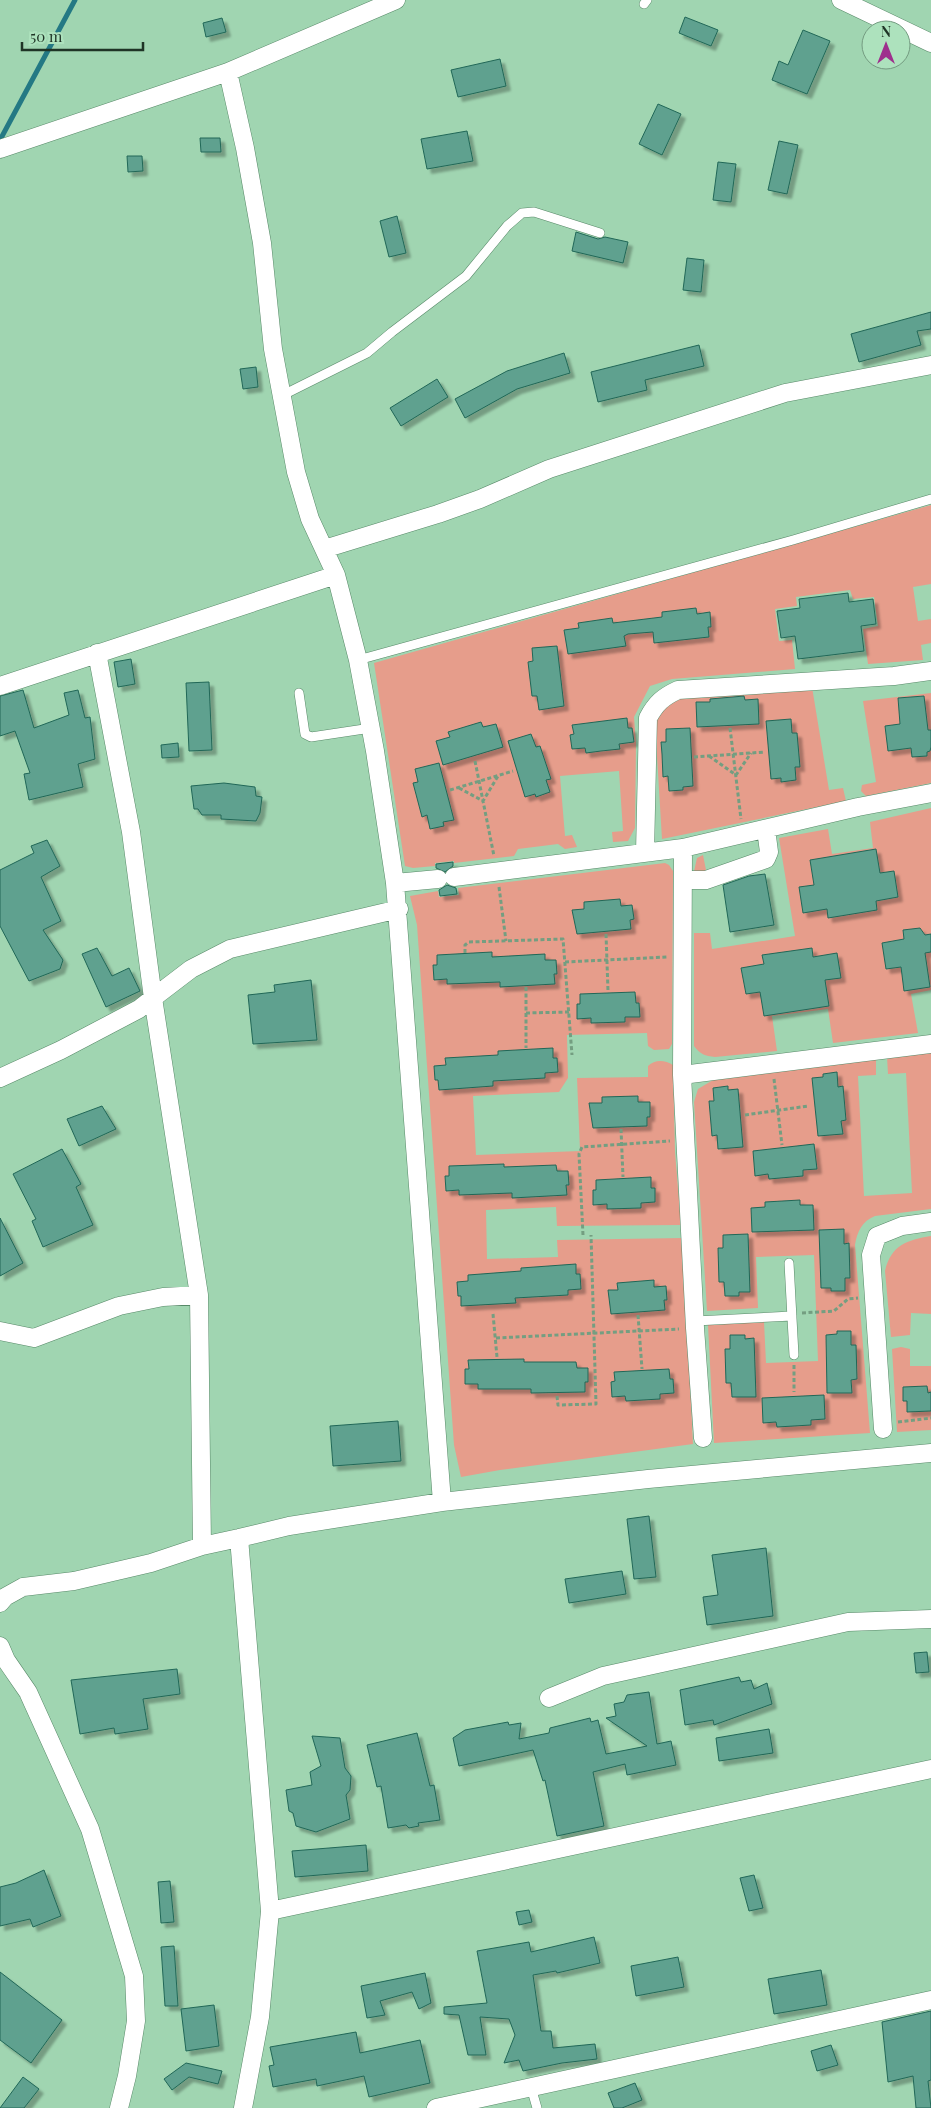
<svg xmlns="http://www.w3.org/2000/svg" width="931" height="2108" font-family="'Playfair Display',serif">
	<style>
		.green { fill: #e69d8b }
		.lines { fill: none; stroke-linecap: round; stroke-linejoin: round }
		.stream { stroke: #247984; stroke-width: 5 }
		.building { fill: #5ea18f; stroke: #216757; filter: url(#shadow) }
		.lane-casing { stroke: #578968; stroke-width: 10 }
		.street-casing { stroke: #578968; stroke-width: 19 }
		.path { stroke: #749e81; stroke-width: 3; stroke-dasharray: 4 2.5; stroke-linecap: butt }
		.lane { stroke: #fff; stroke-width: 9 }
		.street { stroke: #fff; stroke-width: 18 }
	</style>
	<defs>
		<filter id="shadow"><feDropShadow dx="4.5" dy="4.5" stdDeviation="1" flood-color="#0004"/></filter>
	</defs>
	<rect width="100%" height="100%" fill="#a0d5b1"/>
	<path class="green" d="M931,505V584L913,587L918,621L931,619V643L921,645L923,660L868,664L863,629L878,626L874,597L853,599L850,590L796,597L797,606L775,609L779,641L792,640L795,669L672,679L650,686L634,717L636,743L635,828L628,841L613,842L612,832L623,831L619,771L560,776L565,836L572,835L577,847L565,849L558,844L518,849L514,856L454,863V861L435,863V866L413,868L405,866L374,663Z
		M812,687L829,790L843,788L846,801L662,839L655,723L666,701L677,696Z
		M931,693V783L866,796L861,791L862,785L876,782L863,701Z
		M931,808V990L911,994L918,1033L833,1043L828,1009L772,1016L777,1051L715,1057C705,1056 700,1054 694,1046V933H710L712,949L795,936L779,838L828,829L832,854L873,848L870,822Z
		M703,855L707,875L693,876L697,858Z
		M665,863L669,865L673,871L672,1044L669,1049L654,1050L648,1046L647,1033L567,1035L568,1078L559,1092L473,1096L476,1155L580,1151L577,1078L648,1077V1066C655,1059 665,1060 673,1065L675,1152L681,1225L557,1226L556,1207L486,1210L487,1259L558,1257L557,1240L683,1238L693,1444L500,1470L461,1477L454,1445L417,925L410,896L438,891L439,897L459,895L458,888Z
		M931,1051V1209L875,1216C862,1221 857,1232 855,1245L870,1433L714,1443L708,1325L764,1322L766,1363L818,1361L814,1255L756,1257L758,1308L707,1311L694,1102L698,1089L713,1080L850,1060L876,1059V1075L858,1076L864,1196L912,1193L906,1073L888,1074L887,1057Z
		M931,1236V1314L911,1313L910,1335L891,1337L885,1271C891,1245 907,1240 931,1236Z
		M901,1347L910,1349V1366H931V1430L897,1432L892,1349Z"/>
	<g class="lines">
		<path class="stream" d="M0,140L75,0"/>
	</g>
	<path class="building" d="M685,17L718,30L711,46L679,33Z
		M222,18L226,32L206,37L203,23Z
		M803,30L830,41L807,94L772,80L779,61L788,65Z
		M500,59L506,86L458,97L451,70Z
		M658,104L681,114L662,155L639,144Z
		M467,131L473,161L427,169L421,139Z
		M200,138H220L221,152H201Z
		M779,141L798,145L787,194L768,190Z
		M127,156H142L143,171L128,172Z
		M718,162L736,164L731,202L713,200Z
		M397,216L406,253L389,257L380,221Z
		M576,232L598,239L605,237L628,242L623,263L572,251Z
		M687,258L704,260L701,292L683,290Z
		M931,312V329L917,331L921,345L859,362L851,334Z
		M699,345L704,366L645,380L647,390L598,402L591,372Z
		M564,353L570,373L517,389L465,418L455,399L507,371Z
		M256,367L258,387L243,389L240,369Z
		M437,379L448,397L401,426L390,408Z
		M848,593L849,602L873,599L876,624L861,626L864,651L798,659L795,636L781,638L777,611L800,608L799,599Z
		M696,608L697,614L710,612L711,627H708L709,637L654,643L653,632L628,634L624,636L626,646L568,654L564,630L579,628L578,623L612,618L613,623L662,617V612Z
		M557,646L564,706L539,710L537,696H532L528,662L533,661L532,648Z
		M131,659L135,684L118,687L114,662Z
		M209,682L212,750L189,751L186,683Z
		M23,690L34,728L69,715L64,693L78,690L85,718L90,717L95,759L78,764L83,787L29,800L24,774L30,773L15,731L0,736V696Z
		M744,696L745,700L758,699L759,724L697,727L696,702H710V699Z
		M924,696L928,730H931V747L930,751L927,752V756L912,757L911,748L888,751L885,726L900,724L898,698Z
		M627,718L628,728H632L634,742L619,744L620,749L601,751L586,753L585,748L572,749L570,735L574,734L572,725Z
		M791,719L792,733H797L800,767H795L796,780L781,782V778L771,779L766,721Z
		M481,722L483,727L496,724L503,747L443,765L436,741L450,737L448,732Z
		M690,728L693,786L683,787V790L669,791L668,776L663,777L662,754L661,742H666V729Z
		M531,734L536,747L540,746L551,779L546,780L550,792L536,797L535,794L525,797L508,741Z
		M178,743L179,757L162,758L161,745Z
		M439,763L454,820L443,822L444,826L430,829L427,815L422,817L413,783L418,782L415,769Z
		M224,783L255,787L256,796L262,797L260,813L256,821L221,819V815H202L198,809H194L191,786Z
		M47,840L60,866L41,877L61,921L43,930L63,960L60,969L29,981L0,926V870L34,853L31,846Z
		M876,849L880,873L894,871L898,897L876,901L877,910L828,918L827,909L803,913L799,887L814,885L810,860Z
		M453,862V866L445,872L436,868V864Z
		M765,874L774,925L730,932L723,885L749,876Z
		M447,885L456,888L457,894L440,896L439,890Z
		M620,899L621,906L632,905L634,919L630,920L631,929L577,934L572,910L584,909V902Z
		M920,928L925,935L931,934V952L925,953L930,987L904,991L901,967L886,969L882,943L904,939L903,930Z
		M97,948L112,976L129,968L140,991L106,1007L82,954Z
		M812,948L813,957L837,953L841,978L825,980L829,1006L764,1016L760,992L746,994L741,968L764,964L762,955Z
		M492,952V957L545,954V960H556L557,974H554L555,984L500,987V982L447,984V979L434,980L433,965H437V955Z
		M311,980L317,1040L253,1044L248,995L275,992L274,985Z
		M635,992L636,1003H639L640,1017H625V1022L591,1023V1018L577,1019V1004H580V994Z
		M553,1048V1058H557L558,1072L545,1073V1078L493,1081V1086L439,1090L438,1080H435L434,1066L446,1065L445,1058L498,1055V1051Z
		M837,1072L838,1087L843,1086L846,1120L841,1121L843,1134L818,1136L812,1078L823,1077V1074Z
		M728,1086V1090L738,1089L743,1147L718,1149L717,1135L712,1136L709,1101H714L713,1088Z
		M638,1096V1102H650V1117H647V1126L593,1128L589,1103H602V1097Z
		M102,1106L116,1129L79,1146L67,1119Z
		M814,1144L817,1169L803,1170V1176L769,1179L768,1174L755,1176L753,1151Z
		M62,1149L81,1184L76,1187L93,1225L43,1247L32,1221L36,1219L13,1174Z
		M504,1164V1167L556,1165L557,1171H568L569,1185H566L567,1195L512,1198V1193L459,1195V1190L446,1191L445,1176H449V1166Z
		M651,1177V1188H655V1202L641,1203V1208L607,1209V1204L593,1205V1190H596V1180Z
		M800,1200V1205H813L814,1230L752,1232L751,1208L765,1207V1202Z
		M0,1218L23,1263L0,1276Z
		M844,1229V1244L849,1243L850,1278H845V1291H831V1288H821L819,1230Z
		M748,1234L750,1292H739V1296H725L724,1282H719L718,1248H723V1235Z
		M576,1264V1274H580L581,1289L568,1290V1295L515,1298L516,1303L461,1306V1296H458L457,1282L468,1281V1275L521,1271V1268Z
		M654,1280V1287L666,1286L667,1300H664L665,1310L611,1314L608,1290H618L617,1283Z
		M837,1331H851V1345H856L857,1379L851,1380L852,1393H827L826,1335L837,1334Z
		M730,1335H745V1339L754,1338L756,1397H732L731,1383H726L725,1349H730Z
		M524,1359V1362H576L577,1368H588V1382H585V1392L531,1393V1389H478V1384H465V1369H469L468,1360Z
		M669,1369L670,1379H673L674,1393L660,1394V1399L626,1401L625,1396L612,1397L611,1382L615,1381L614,1372Z
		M927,1386L928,1393L931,1392V1411L907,1412V1401H903V1387Z
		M824,1395L825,1419L811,1420V1425L777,1427L776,1422L763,1423L762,1398Z
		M398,1421L401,1461L333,1466L330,1426Z
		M649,1516L656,1577L634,1579L627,1519Z
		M766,1548L773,1616L707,1625L703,1597L718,1595L712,1555Z
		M622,1571L626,1594L569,1603L565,1579Z
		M927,1652L929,1672L916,1673L914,1653Z
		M177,1669L180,1694L143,1699L148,1729L115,1734L114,1728L80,1734L71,1680Z
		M739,1677L741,1682L751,1680L754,1689L767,1683L772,1704L714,1725L713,1720L685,1725L680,1690Z
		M649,1692L657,1744L671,1741L676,1765L627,1775L625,1764L593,1772L604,1826L557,1836L545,1780L543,1781L533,1750L459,1766L453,1738L465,1730L508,1722L509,1725L521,1723L519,1739L549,1733L550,1728L590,1718L591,1722L598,1720L606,1754L647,1746L606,1718L616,1716L614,1704L624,1702L627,1695Z
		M769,1729L773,1753L719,1761L716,1738Z
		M417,1733L430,1786L434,1785L440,1820L418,1823L419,1826L409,1828L406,1825L388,1828L381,1786L377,1787L367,1745Z
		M312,1736L340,1738L345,1768L351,1776L350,1790L346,1795L350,1819L316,1832L296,1826L293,1813L289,1811L286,1790L312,1785L310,1772L321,1766Z
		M366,1845L368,1871L295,1877L292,1851Z
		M44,1870L61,1916L33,1927L30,1919L0,1926V1887L16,1883Z
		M754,1875L763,1908L749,1911L740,1878Z
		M170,1881L174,1922L161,1923L158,1882Z
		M529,1910L532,1922L519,1925L516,1912Z
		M594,1937L600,1963L557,1973L556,1971L533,1975L541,2031H551L553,2048L595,2044L597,2059L562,2063L523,2071L519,2060L504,2063L515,2035L509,2019L480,2017L486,2055H468L459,2015L444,2014V2007L487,2003L477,1951L529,1942L531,1952Z
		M174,1946L178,2006H165L161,1947Z
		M678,1957L684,1987L636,1996L631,1966Z
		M821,1970L827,2005L774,2014L768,1979Z
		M0,1972L62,2020L31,2063L0,2040Z
		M425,1973L431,2003L419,2009L412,1992L380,2001L385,2015L367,2018L361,1986Z
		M214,2005L219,2046L186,2051L181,2009Z
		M931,2011V2080L928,2081L931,2108H916L913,2076L888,2082L882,2022Z
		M356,2032L360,2053L420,2040L430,2083L369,2097L364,2076L317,2086L316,2079L273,2087L269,2066L274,2065L270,2047Z
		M831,2045L838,2065L817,2071L811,2051Z
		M186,2063L222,2071L218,2084L189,2077L172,2090L164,2079Z
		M23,2077L39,2089L24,2108H0Z
		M635,2083L642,2100L622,2108H614L608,2093Z"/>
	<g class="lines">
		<defs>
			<path id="lane" d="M644,4L647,0
				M281,396L367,353L392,332L466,276L507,226L522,213L534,212L600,233
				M358,660L793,540L931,499
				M299,693L305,734L311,737L371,728
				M789,1263L794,1355
				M695,1321L792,1316
				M531,2087L537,2108"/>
			<path id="street" d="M841,0L931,43
				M0,149L228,72L396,0
				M324,549L438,514L480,499L549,469L785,393L931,365
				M0,686L336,575
				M683,848L682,1075L695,1328L703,1438
				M645,853L648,718C656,703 663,697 678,690L894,676L931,671
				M454,877L683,848L858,807L931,793
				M683,880H706L766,859L769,852L766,829
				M395,883L438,879
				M682,1075L931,1044
				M0,1078L61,1050L139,1009L153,998L131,832L97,653
				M0,1331L34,1338L119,1306L163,1297L199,1295
				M883,1429L871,1255L877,1236L902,1226L931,1222
				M442,1502L648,1479L931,1453
				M239,1538L270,1911L260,2017L243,2108
				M202,1546L199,1295L153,998L191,969L230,949L399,909
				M0,1603L5,1597L23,1587L74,1581L151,1563L202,1546L239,1538L289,1526L442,1502L395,883L375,751L358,660L336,575L310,519L296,472L273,349L262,243L245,148L228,72
				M0,1646L6,1660L28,1692L90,1829L134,1976L136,2021L127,2076L119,2108
				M549,1698L603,1676L848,1622L931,1619
				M270,1911L931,1769
				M436,2108L931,2000"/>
		</defs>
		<use href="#lane" class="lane-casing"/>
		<use href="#street" class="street-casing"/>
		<path class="path" d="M730,728L741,819
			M709,756L736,775L751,753
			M694,757L765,752
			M475,761L494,856
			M459,788L483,801L498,776
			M450,790L513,771
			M499,887L506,941
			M606,934L608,991
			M465,953V945L469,942L563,939L572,1055
			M565,962L667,957
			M526,987V1048
			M526,1013L569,1012
			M774,1079L782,1145
			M745,1115L808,1106
			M621,1129L623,1177
			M583,1235L579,1154L582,1147L670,1141
			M802,1313L834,1311L848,1299L858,1298
			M493,1314L497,1357
			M638,1315L642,1369
			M496,1338L679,1329
			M794,1365V1392
			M557,1396L558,1405L596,1404L591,1235
			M898,1422L931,1418"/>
		<use href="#lane" class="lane"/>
		<use href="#street" class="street"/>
	</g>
	<g transform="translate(886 45)"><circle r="24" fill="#ade2bd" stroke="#749c81"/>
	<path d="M0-4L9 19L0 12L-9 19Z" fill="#9e2f8d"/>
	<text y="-8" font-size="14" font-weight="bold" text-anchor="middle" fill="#1f3426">N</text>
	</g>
	<path d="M22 42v8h121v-8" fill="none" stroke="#1f3426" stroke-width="2.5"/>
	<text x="30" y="42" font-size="15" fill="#1f3426" stroke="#ade2bd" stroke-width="4" paint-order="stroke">50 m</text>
</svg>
